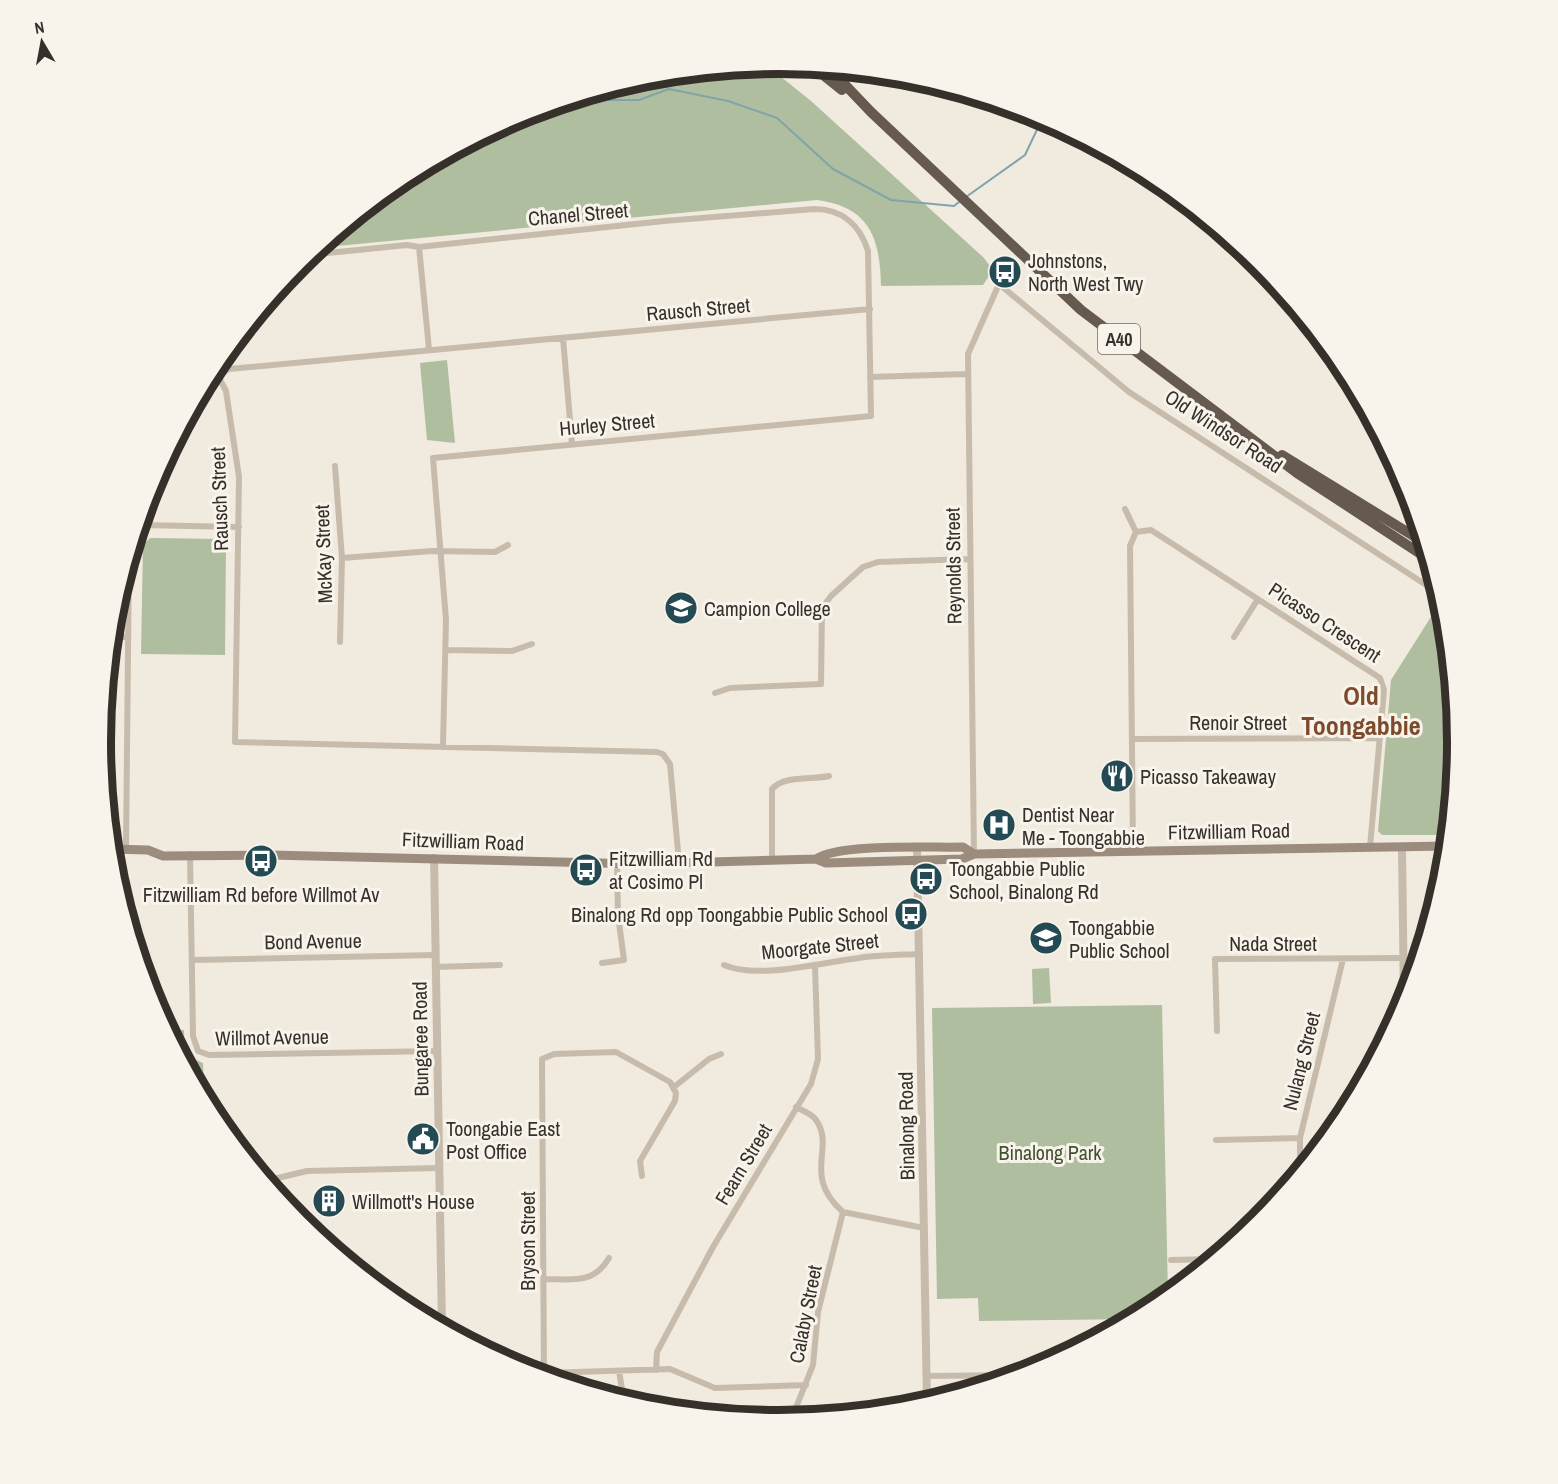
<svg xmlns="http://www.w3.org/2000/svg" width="1558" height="1484" font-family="'Archivo Narrow',sans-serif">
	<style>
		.green { fill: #b0bea0 }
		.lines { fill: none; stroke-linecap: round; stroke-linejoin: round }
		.stream { stroke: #81a3aa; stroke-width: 2 }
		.minor { stroke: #c7bcac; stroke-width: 6 }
		.tertiary { stroke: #c7bcac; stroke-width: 8 }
		.secondary { stroke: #9b8c7e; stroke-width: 9 }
		.trunk { stroke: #665a50; stroke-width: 10 }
		.labels { text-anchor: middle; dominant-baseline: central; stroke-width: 6; stroke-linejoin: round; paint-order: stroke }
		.shield { fill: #f8f4eb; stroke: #706b64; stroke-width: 1.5 }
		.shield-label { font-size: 18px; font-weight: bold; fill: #36302a }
		.street-label { font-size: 20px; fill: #36302a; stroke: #f8f4eb }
		.poi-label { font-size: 20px; fill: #36302a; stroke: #f8f4eb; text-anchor: start }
		.park-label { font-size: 20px; fill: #415231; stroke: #f8f4eb }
		.district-label { font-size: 26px; font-weight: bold; fill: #7c4a2c; stroke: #f8f4eb }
		.rim { fill: none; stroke: #36302a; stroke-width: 8 }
	</style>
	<rect width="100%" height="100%" fill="#f0eadf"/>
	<path class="green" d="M765,64L811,101L983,257L993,270L983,285L881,286C880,238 870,207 817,200L316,248L402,177L519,115L647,76Z
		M447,360L455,443L427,440L420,363Z
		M150,538L219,539L226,542L225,655L141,654L143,545Z
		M1441,601L1445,610L1455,717L1450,725L1454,784L1449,832L1439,835H1382L1378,831L1391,680Z
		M1049,968L1051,1003L1033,1004L1032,969Z
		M1162,1005L1168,1297L1134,1319L979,1321L978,1298L937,1299L932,1008Z
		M184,1030C184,1047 187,1057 203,1063L204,1099L167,1031Z"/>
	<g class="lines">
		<path class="stream" d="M569,100H639L669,89L728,101L777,118L833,169L891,200L954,206L959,202
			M966,197L1025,155L1043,117"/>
		<path class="minor" d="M419,247L429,349
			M308,255L407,245L419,247L664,221L814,209C842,209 860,225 868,251L871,416L433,458L446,620L443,745
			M563,338L572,444
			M870,377L967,374
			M335,466L342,558L340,642
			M1125,509L1136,532
			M139,525L239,527
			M342,558L432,551L495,552L508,545
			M110,637H128
			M1234,637L1258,599
			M447,650L512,651L532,644
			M715,693L730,688L821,684L822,608L831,596L863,567L878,562L969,559
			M1132,739L1380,738
			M126,849L129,556
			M1133,851L1130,546L1136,532L1151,530L1380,678L1384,690L1370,847
			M190,854L193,1036L198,1051L209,1055L437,1051
			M974,854L968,354L999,284L1129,392L1440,594
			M772,860V789C784,775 812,780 829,776
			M679,862L670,764L663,754L657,752L235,742L239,477L226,391L218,376L229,369L870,309
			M192,960L435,955
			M602,963L624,960L618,915L617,864
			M724,965C758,980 822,962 859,958C879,955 899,955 920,954
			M435,967L500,965
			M1217,1031L1215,959L1403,958
			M674,1087L709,1059L721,1054
			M796,1107C803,1111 812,1114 816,1120C836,1148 801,1175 843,1212L924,1228
			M1216,1140L1300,1138
			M1300,1172V1138L1343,959
			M265,1181L307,1171L438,1168
			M1171,1260L1214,1259
			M544,1279C572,1279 593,1285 609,1258
			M656,1370L657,1352L713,1247L811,1084L818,1059L815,966
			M619,1371L624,1401
			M544,1373L670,1369L715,1388L806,1385
			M927,1376L1021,1375
			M544,1377L542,1059L554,1054L616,1052L670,1082L676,1093L675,1101L640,1161L642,1176
			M791,1420L813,1365L818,1312L843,1212"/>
		<path class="tertiary" d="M1402,847L1404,1006
			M917,848L927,1403
			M434,858L442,1328"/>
		<path class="secondary" d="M111,849L148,850L163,856L270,855L640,864L816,859L826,863L962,859L974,854L1448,846
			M816,859C839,843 930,848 963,847L974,854"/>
		<path class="trunk" d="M812,66L842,90
			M829,68L871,112L1081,310L1297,473L1430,560
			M1282,455L1425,543"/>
	</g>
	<defs>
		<symbol id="bus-disc" viewBox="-11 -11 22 22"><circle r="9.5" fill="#244a53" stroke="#f8f4eb"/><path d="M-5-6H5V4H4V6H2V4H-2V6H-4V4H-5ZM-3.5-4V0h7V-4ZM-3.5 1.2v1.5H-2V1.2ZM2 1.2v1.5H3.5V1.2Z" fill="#fff"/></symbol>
		<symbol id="school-disc" viewBox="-11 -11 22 22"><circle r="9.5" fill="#244a53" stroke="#f8f4eb"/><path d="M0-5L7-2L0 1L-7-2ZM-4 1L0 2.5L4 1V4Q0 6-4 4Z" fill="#fff"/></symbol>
		<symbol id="restaurant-disc" viewBox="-11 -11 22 22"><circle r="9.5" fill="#244a53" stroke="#f8f4eb"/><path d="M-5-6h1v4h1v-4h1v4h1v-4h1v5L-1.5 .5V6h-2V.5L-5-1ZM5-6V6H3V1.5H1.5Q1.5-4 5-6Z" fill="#fff"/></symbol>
		<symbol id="hospital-disc" viewBox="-11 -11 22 22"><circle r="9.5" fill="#244a53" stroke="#f8f4eb"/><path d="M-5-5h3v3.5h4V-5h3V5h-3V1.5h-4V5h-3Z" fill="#fff"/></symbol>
		<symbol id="civic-disc" viewBox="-11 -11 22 22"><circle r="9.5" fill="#244a53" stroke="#f8f4eb"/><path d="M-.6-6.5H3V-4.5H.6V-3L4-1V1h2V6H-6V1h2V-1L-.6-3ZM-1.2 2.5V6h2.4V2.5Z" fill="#fff"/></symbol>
		<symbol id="building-disc" viewBox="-11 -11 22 22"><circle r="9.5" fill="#244a53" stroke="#f8f4eb"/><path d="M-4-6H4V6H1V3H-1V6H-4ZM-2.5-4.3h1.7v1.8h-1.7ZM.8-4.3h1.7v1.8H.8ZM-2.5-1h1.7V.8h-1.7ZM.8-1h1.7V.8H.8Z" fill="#fff"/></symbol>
	</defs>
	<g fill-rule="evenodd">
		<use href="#bus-disc" x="986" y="253" width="38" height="38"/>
		<use href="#school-disc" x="662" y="589" width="38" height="38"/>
		<use href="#restaurant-disc" x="1098" y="757" width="38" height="38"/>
		<use href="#hospital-disc" x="980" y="806" width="38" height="38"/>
		<use href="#bus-disc" x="242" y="842" width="38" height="38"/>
		<use href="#bus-disc" x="567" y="851" width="38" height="38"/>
		<use href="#bus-disc" x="907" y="860" width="38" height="38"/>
		<use href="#bus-disc" x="892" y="895" width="38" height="38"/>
		<use href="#school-disc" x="1027" y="919" width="38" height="38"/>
		<use href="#civic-disc" x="404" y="1120" width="38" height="38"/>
		<use href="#building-disc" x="310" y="1182" width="38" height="38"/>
	</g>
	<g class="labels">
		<rect class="shield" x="1098" y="324" width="42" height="30" rx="4.5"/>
		<g class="shield-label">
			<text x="1119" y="339">A40</text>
		</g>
		<g class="street-label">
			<text transform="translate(578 214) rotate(-5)">Chanel Street</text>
			<text transform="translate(698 309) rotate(-5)">Rausch Street</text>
			<text transform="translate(607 424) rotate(-5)">Hurley Street</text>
			<text transform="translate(1224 431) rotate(33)">Old Windsor Road</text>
			<text transform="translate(219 499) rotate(-92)">Rausch Street</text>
			<text transform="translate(323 554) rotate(-92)">McKay Street</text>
			<text transform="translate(953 566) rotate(-91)">Reynolds Street</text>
			<text transform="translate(1325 622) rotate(33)">Picasso Crescent</text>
			<text x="1238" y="722">Renoir Street</text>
			<text transform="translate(1229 831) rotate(-1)">Fitzwilliam Road</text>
			<text transform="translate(463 841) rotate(2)">Fitzwilliam Road</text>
			<text transform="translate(313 941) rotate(-1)">Bond Avenue</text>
			<text x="1273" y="943">Nada Street</text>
			<text transform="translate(820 946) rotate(-6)">Moorgate Street</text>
			<text transform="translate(272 1037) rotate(-1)">Willmot Avenue</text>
			<text transform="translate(420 1039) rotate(-91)">Bungaree Road</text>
			<text transform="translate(1301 1061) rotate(-76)">Nulang Street</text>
			<text transform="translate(906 1126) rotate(-91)">Binalong Road</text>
			<text transform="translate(743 1164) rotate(-59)">Fearn Street</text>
			<text transform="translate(527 1241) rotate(-90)">Bryson Street</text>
			<text transform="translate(805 1314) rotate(-79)">Calaby Street</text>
		</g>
		<g class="poi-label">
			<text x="1028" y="260">Johnstons,<tspan x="1028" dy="23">North West Twy</tspan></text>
			<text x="704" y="608">Campion College</text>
			<text x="1140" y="776">Picasso Takeaway</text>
			<text x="1022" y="814">Dentist Near<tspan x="1022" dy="23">Me - Toongabbie</tspan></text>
			<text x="609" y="858">Fitzwilliam Rd<tspan x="609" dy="23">at Cosimo Pl</tspan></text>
			<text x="949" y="868">Toongabbie Public<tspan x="949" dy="23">School, Binalong Rd</tspan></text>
			<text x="261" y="894" text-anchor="middle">Fitzwilliam Rd before Willmot Av</text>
			<text x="888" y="914" text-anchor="end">Binalong Rd opp Toongabbie Public School</text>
			<text x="1069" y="927">Toongabbie<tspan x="1069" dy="23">Public School</tspan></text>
			<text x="446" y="1128">Toongabie East<tspan x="446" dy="23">Post Office</tspan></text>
			<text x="352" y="1201">Willmott's House</text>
		</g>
		<g class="park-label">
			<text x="1050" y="1152">Binalong Park</text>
		</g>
		<g class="district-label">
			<text x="1361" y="695">Old<tspan x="1361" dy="30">Toongabbie</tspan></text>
		</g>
	</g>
	<path d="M0 0H1558V1484H0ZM111 742a668 668 0 1 1 1336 0a668 668 0 1 1-1336 0Z" fill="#f8f4eb" fill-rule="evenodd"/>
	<path class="rim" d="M111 742a668 668 0 1 1 1336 0a668 668 0 1 1-1336 0Z"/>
	<g transform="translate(42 42) rotate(350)" stroke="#f8f4eb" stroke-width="4.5" paint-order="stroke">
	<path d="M0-4.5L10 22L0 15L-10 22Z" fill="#36302a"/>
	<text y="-9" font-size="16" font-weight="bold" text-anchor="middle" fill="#36302a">N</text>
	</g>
</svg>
